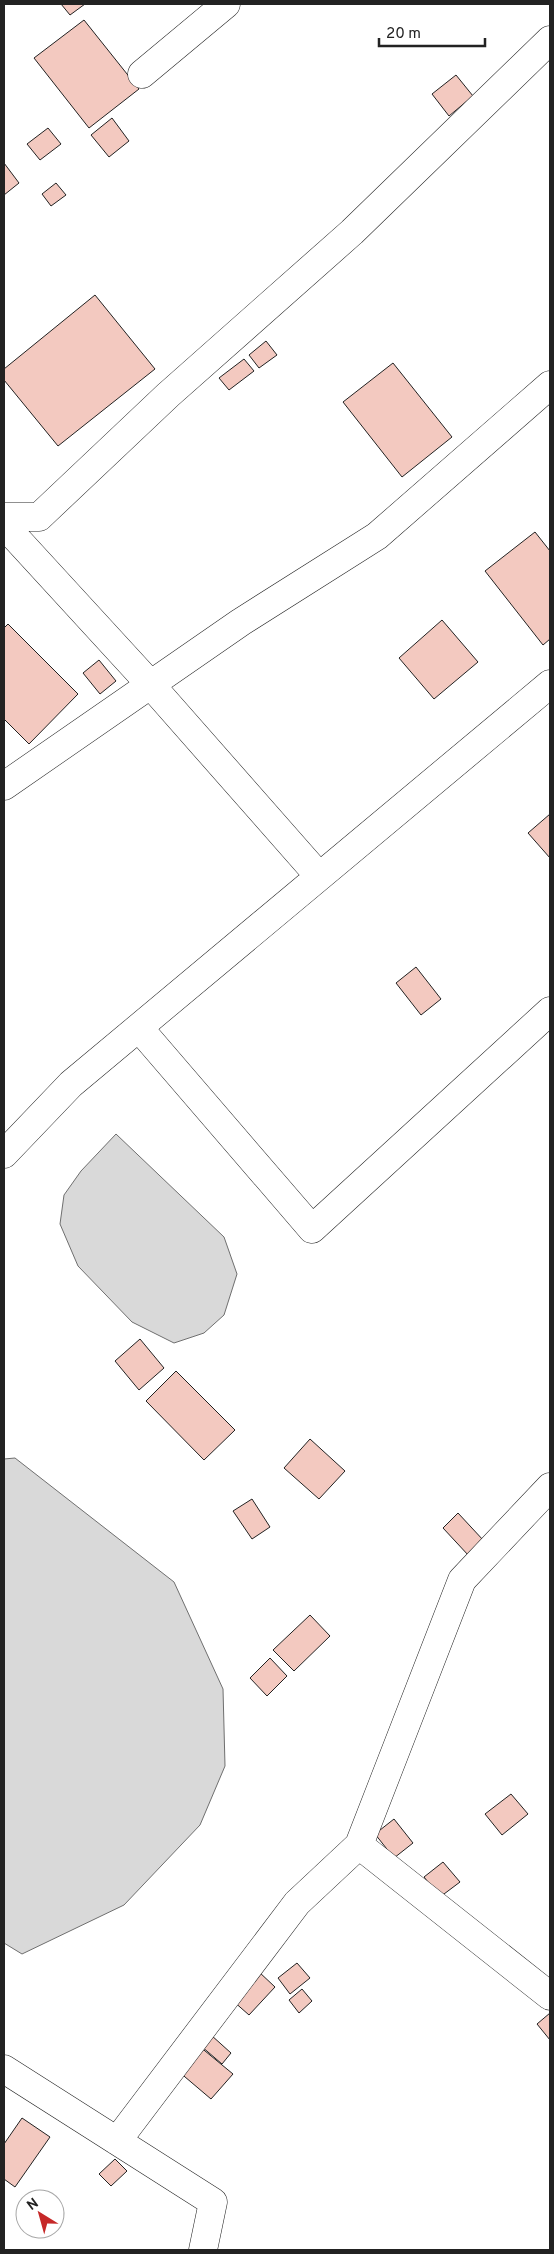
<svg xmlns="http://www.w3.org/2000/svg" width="554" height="2254" font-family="Overpass,sans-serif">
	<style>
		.water { fill: #d9d9d9; stroke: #6f6f6f }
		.building { fill: #f3c9c0; stroke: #222 }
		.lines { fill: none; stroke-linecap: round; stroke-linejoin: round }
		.minor-casing { stroke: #222; stroke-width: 29 }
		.minor { stroke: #fff; stroke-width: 28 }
	</style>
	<rect width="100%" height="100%" fill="#fff"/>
	<path class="water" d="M116,1134L224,1237L237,1274L224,1315L204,1333L174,1343L132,1322L78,1266L60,1224L64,1195L81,1171Z
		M15,1458L174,1582L223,1689L225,1766L200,1825L124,1905L22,1954L4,1943V1459Z"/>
	<path class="building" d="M61,4H85L70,15Z
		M84,20L139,89L89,128L34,58Z
		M456,75L473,96L449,116L432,94Z
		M112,118L129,141L109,157L91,135Z
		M48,128L61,144L40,160L27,144Z
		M4,163L19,183L4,195Z
		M56,183L66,195L51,206L42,194Z
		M95,295L155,369L58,446L4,380V369Z
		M266,341L277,355L259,368L249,355Z
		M244,359L254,371L229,390L219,378Z
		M393,363L452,437L402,477L343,402Z
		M535,532L550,551V639L543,645L485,571Z
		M442,620L478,662L434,699L399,658Z
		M8,624L78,694L29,744L4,719V628Z
		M99,660L116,681L100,694L83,673Z
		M550,814V858L528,833Z
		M416,967L441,999L421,1015L396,983Z
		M140,1339L164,1368L139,1390L115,1361Z
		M176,1371L235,1430L204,1460L146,1401Z
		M310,1439L345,1471L319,1499L284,1468Z
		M252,1499L270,1527L252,1539L233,1511Z
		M458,1513L484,1541L469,1556L443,1528Z
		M310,1615L330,1636L294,1671L273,1650Z
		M270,1658L287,1676L267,1696L250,1678Z
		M511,1794L528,1814L502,1835L485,1814Z
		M394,1819L413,1843L394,1858L375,1834Z
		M443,1862L460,1882L440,1897L424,1877Z
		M297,1963L310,1978L290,1994L278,1978Z
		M258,1971L275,1987L249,2015L232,2000Z
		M302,1989L312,2001L299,2013L289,2000Z
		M550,2013V2040L537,2024Z
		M211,2035L231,2053L222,2064L201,2046Z
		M199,2046L233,2074L211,2099L178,2071Z
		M22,2118L50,2137L15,2187L4,2179V2144Z
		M115,2159L127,2171L111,2186L99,2174Z"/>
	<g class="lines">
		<defs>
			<path id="minor" d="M142,74L226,4
				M4,517H39L168,395L352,232L550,40
				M4,525L150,684L319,876
				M4,786L241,622L377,536L550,385
				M139,1028L312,1229L550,1011
				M4,1154L71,1084L550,684
				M550,1487L462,1580L359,1845L550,1996
				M4,2069L213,2202L203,2250
				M117,2141L297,1903L359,1845"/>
		</defs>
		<use href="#minor" class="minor-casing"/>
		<use href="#minor" class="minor"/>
	</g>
	<rect width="554" height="2254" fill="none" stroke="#222222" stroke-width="10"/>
	<g transform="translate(40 2214) rotate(323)"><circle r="24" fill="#ffffff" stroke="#a7a7a7"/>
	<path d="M0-4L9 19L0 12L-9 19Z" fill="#c62828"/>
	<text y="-8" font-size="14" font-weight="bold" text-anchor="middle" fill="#222222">N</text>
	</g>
	<path d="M379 38v8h106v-8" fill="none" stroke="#222222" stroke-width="2.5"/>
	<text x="386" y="38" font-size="15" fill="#222222" stroke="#ffffff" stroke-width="4" paint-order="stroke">20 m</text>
</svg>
